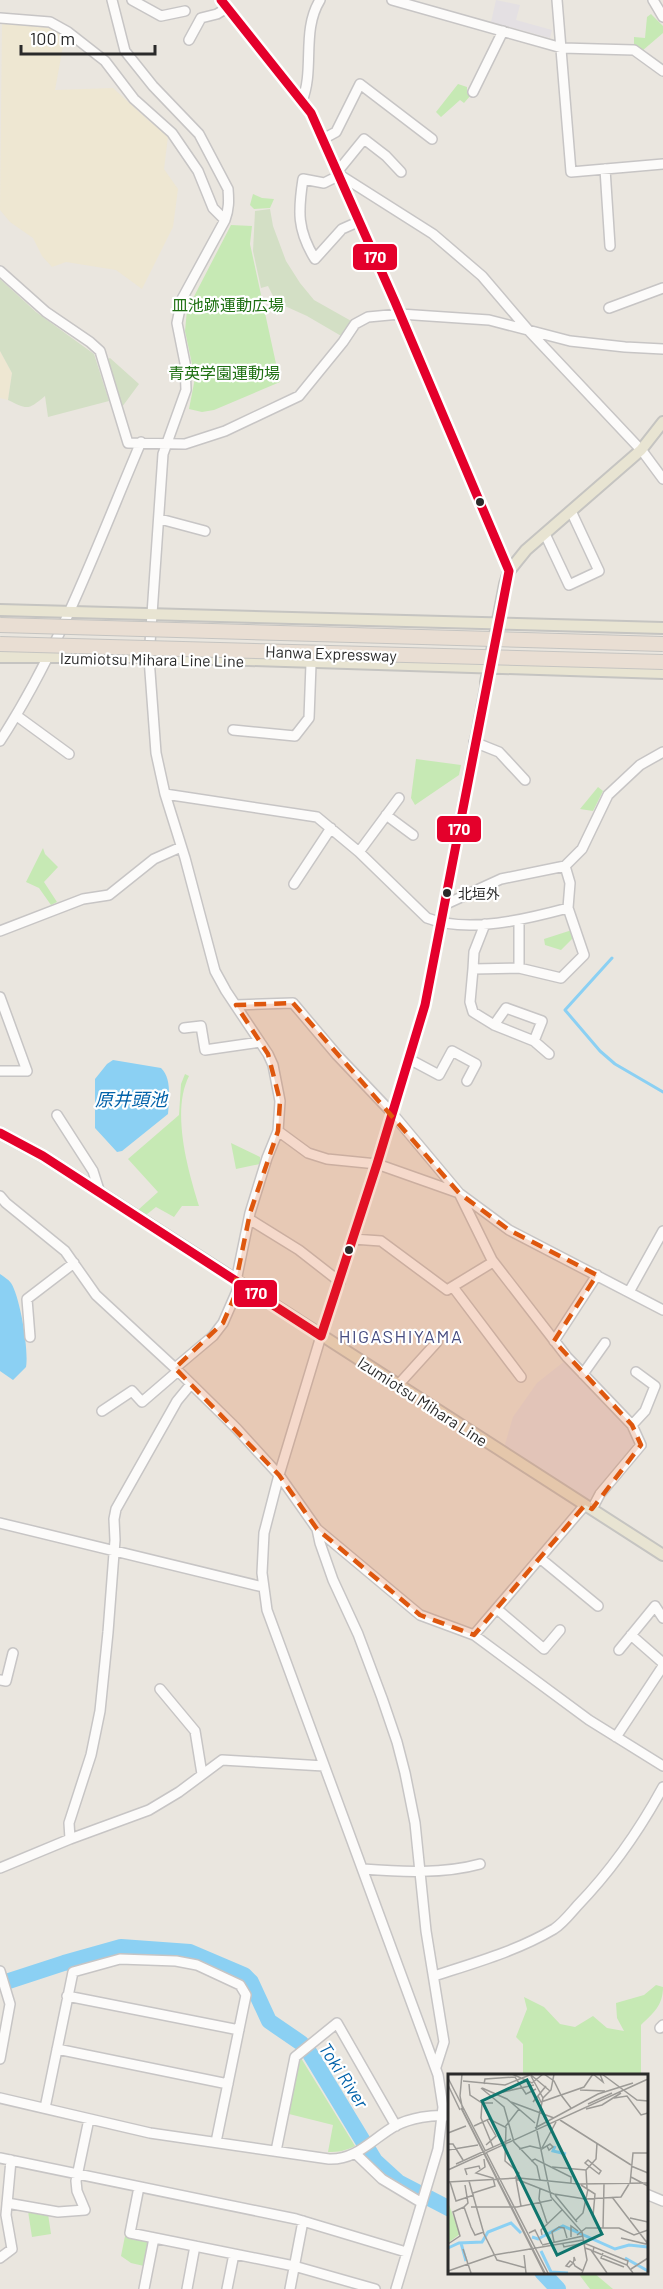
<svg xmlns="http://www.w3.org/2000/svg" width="663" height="2289" font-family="Barlow,'Noto Sans JP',sans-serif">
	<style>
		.industrial { fill: #e4e0e3 }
		.education { fill: #eee7d2 }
		.green { fill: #c6e9b4 }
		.cemetery { fill: #d3dfc5 }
		.water { fill: #8bd0f3 }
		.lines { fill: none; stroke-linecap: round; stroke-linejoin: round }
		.stream { stroke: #8bd0f3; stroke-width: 3 }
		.river { stroke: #8bd0f3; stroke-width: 16 }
		.minor-casing { stroke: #c7c5c5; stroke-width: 12 }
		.major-casing { stroke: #c5c4c1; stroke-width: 14 }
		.minor { stroke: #fcfbfa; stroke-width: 9 }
		.major { stroke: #e8e4d2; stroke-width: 10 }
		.highway-bridge-casing { stroke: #c5c4c1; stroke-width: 16; stroke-linecap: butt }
		.highway-bridge { stroke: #e9ded3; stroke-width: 14 }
		.bus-1-casing { stroke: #fff; stroke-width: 14 }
		.bus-1 { stroke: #e4002b; stroke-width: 9 }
		.marked { fill: #de570e; fill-opacity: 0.2; stroke: #de570e; stroke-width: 4.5; stroke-dasharray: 12 8; stroke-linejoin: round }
		.bus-dot { fill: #2a2a2a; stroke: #fff; stroke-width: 2 }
		.labels { text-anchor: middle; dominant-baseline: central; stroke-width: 4.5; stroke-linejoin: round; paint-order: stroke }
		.bus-label { font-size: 14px; fill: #2a2a2a; stroke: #fff; text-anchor: start }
		.park-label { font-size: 16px; fill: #1e7012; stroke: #fff }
		.street-label { font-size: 16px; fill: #2a2a2a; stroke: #fff }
		.water-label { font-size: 18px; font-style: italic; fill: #0061a9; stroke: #fff }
		.neighbourhood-label { font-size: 18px; letter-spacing: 1.5px; fill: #454b80; stroke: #fff }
		.inset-river { fill: none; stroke: #8bd0f3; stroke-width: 3 }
		.inset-road { fill: none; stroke: #9d9b97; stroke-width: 1.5 }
		.view { fill: #0f766e; fill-opacity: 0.15; stroke: #0f766e; stroke-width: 3 }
		.inset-edge { fill: none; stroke: #2a2a2a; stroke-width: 3 }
		.line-badge { stroke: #fff; stroke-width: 2 }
		.badge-label { font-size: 16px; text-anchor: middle; font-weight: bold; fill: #fff }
	</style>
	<rect width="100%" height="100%" fill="#eae6df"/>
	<path class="industrial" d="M496,0L520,5L516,20L552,30L550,38L491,22Z
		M566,1360L630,1426L637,1441L588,1501L504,1448L513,1417L537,1383Z"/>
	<path class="education" d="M2,23L52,27L65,35L55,90L113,88L148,120L168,136L164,169L178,189L173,227L142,289L116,270L66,262L52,267L42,256L33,238L10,222L0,210Z
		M0,351L12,373L8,400L0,398Z"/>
	<path class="green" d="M651,14L663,26V33L642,51L634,45V37L645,38L647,17Z
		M458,84L467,87V93L471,95L464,103L460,100L441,117L436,112Z
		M253,194L262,198L274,199L270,208L254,209L250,205Z
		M231,225L252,226L250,244L280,382L214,410L202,412L189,409L195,378L185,331L187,310Z
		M416,759L461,765L459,775L415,805L411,798Z
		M598,787L603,791L593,811L580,809Z
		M43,848L45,854L58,867L44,882L57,902L51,905L39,888L26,882Z
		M572,930L574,937L561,950L545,945L544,939Z
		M185,1074L189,1076C171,1112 188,1170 199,1206H182L174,1217L156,1207L146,1215L138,1210L158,1192L128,1159L179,1115L181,1084Z
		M231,1143L260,1157V1164L236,1169Z
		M656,1985L663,1987C663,2006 653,2013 641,2025V2076H523V2044L516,2037L527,2009L524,1997L544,2007L560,2024L575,2027L593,2016L607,2028L624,2031L617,2018L616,2003L644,1995Z
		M301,2058L355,2146C345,2151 339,2152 328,2152L333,2125L289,2114L298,2061Z
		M28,2211L48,2214L51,2234L32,2237Z
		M125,2236L147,2240L149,2244L144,2266L131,2263L121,2256Z
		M578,2273H594L613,2289H590Z"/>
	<path class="cemetery" d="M270,209L273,226L286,261L300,283L314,300L353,322L343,337L307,316L276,302L268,286L261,288L253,251L255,211Z
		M0,279L36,312L94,354L109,401L48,417L45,396C28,410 28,410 8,400L12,373L0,351Z
		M110,358L139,384L122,407L108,359Z"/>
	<path class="water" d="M113,1060L161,1068C172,1078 169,1100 168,1114L122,1151L117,1152L95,1128V1079L107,1064Z
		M0,1274C4,1277 8,1279 11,1283C20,1297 29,1350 26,1367L13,1380L0,1371Z"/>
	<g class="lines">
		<path class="stream" d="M612,958L565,1010L600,1051L615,1064L663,1092"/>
		<path class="river" d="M0,1984L64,1963L121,1947L190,1952L244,1975L251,1982L269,2021L301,2043L309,2052L375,2161L398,2182L450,2209
			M542,2272L558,2289"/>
		<defs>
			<path id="minor" d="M112,0L125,51L153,86L199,134L228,189C229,201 229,209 225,220L182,299L177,323L185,363L186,390L163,454L149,658L156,753L165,794L185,858L215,971L226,991L268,1054L273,1065L280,1101L278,1131L267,1158L250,1213L236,1281
				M132,0L161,16L185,11
				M221,0L311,113L395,302L509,571
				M392,0L562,48L634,50L663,71
				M557,0L571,172L663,164
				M653,0L663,17
				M0,18L50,22L68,32L105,61L134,99L172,133L198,171L213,208L225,220
				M189,40L201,18L217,14L227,8
				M473,92L503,31
				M302,101C315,69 301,31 320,0
				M323,139L336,132L360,84L432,139
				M605,169L610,246
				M338,171L364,139L386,156L401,172
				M340,175L433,234L482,276L529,331L643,452L663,479
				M340,175L324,183L303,179C298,211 297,230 315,259L342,229L360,221
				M0,271L46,312L90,342L100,351L128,443L185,444L225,431L299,396L343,342L355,324L368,317L400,314L489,320L570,341L625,347L663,349
				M609,308L663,288
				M160,519L205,531
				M545,534L569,585L599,571L571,511
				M17,716L69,754
				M233,730L295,736L309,718L311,664
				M0,741C60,649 98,543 141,442
				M474,742L499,752L525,780
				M165,794L317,817L359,852L427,918C468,934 527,919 568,908L584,955L561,978L519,968V921
				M386,815L413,835
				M359,852L399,798
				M565,866L570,883L568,908
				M294,884L331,828
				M444,905L501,879L565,866L582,849L608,795L640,765L663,752
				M485,924L474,952L473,969L519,968
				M0,931L83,899L109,895L154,859L181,847
				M473,969L470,1002L473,1012L494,1025L534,1041L549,1054
				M0,997L27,1071H0
				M236,1005L293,1003L337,1055L392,1113L459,1193L492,1260L567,1357L632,1425L641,1445L600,1494L592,1509
				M494,1025L506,1008L542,1021L534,1041
				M184,1028L201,1026L205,1050L260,1042
				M409,1059L439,1075L452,1051L476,1064L467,1081
				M57,1115L93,1171L100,1193
				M278,1131L308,1153L327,1159L377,1164L459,1193L509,1230L663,1310
				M0,1196L6,1203L65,1251L96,1295L175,1368L237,1429L279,1475L317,1529L420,1615L474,1635L589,1720L663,1766
				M249,1219L299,1250L340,1282
				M353,1239L381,1241L447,1290L493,1262
				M453,1287L521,1377
				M629,1292L663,1231
				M30,1337L27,1299L74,1263
				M554,1341L597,1275
				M175,1368L213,1336L223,1323L240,1284
				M583,1374L605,1343
				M398,1385L437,1342
				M102,1411L132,1391L142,1402L178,1371
				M632,1425L645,1411L655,1386L636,1372
				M0,1523L263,1587
				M317,1529L320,1543L333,1580L358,1634L382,1698L397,1742L405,1773L415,1823L426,1931L444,2042L436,2067
				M541,1559L598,1606
				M497,1609L544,1649L560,1630
				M474,1635L585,1505
				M631,1635L663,1663
				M619,1650L655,1606L663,1618
				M0,1680L6,1681L13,1653
				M160,1689L195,1731L202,1774
				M616,1737L663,1666
				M70,1839L69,1823L91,1755L100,1711L108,1632L115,1540L114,1519L116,1509L177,1401L191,1384
				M0,1868L70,1839L149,1810L179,1792L222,1760L324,1766
				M363,1869C401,1872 444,1874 480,1864
				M0,1971L10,2004L0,2059
				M434,1976C474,1963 517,1951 554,1929C562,1924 570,1914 577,1906C611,1871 639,1831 663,1787
				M67,1996L239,2030
				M660,2028L663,2025
				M57,2049L228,2084
				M0,2098L150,2133L329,2159C357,2160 372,2139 395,2126C410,2118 433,2114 450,2116
				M45,2108L73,1972L120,1959L176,1961L197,1965L240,1985L246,1995L216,2142
				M276,2151L295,2057L337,2023L396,2126
				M356,2154L382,2179L422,2203
				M0,2158L296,2219L406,2252
				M139,2187L130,2233L294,2266L375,2289
				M646,2194L663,2201
				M7,2203L58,2212L85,2210L77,2191L76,2181L89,2119
				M0,2258L12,2249L6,2215L11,2160
				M144,2289L154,2238
				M187,2289L195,2246
				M227,2289L234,2254
				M290,2289L303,2221
				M396,2289L438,2149L443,2107L438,2075L267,1610L262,1573L264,1533L279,1475L321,1336L377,1164L425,1005L486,682"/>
			<path id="major" d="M0,610L663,628
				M0,657H157L663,673
				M486,682L505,584L509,571L526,550L641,450L663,422
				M0,1133L43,1156L663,1555"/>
		</defs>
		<use href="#minor" class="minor-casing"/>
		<use href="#major" class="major-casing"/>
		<use href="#minor" class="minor"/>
		<use href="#major" class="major"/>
		<defs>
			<path id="highway-bridge" d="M0,625L663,644
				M0,644L663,662"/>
		</defs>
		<use href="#highway-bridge" class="highway-bridge-casing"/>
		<use href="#highway-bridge" class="highway-bridge"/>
		<defs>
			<path id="bus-1" d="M0,1133L43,1156L321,1336L377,1164L425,1005L509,571L395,302L311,113L221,0"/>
		</defs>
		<use href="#bus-1" class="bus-1-casing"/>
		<use href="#bus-1" class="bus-1"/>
	</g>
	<path class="marked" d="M293,1003L459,1193L509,1230L597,1275L554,1341L632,1425L641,1445L592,1509L585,1505L474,1635L420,1615L317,1529L279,1475L175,1368L223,1323L240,1284L236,1281L250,1213L278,1131L280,1101L268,1054L236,1005Z"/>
	<g class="bus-dot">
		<circle cx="480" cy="502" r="5"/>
		<circle cx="447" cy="893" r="5"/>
		<circle cx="349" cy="1250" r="5"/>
	</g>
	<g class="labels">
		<g class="bus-label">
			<text x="458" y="893">北垣外</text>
		</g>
		<g class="park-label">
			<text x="228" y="304">皿池跡運動広場</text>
			<text x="224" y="372">青英学園運動場</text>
		</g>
		<g class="street-label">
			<text transform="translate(331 653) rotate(2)">Hanwa Expressway</text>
			<text transform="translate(152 659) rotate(1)">Izumiotsu Mihara Line Line</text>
			<text transform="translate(423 1401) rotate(33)">Izumiotsu Mihara Line</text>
		</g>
		<g class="water-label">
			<text x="131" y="1099">原井頭池</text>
			<text transform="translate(344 2075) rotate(57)">Toki River</text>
		</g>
		<g class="neighbourhood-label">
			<text x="401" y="1336">HIGASHIYAMA</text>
		</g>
	</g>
	<g transform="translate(448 2074)">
		<rect width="200" height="200" fill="#eae6df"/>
		<path d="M0,128L12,160L0,169Z" fill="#c6e9b4"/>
		<path class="inset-river" d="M107,72L105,77L118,80M84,163L90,165L115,152L167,175L181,171L200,173M13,169L18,187M0,174L11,169L34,168L40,158L63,149L73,159M93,177L103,198L120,199M177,184L200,197"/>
		<path class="inset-road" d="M14,0L12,22L15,37L97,199M64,0L84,9L95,0M96,0L106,7L113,21L136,13L145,0M145,0L155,8L152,0M154,0L189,26L200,27M83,1L102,17M83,2L95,24M0,4L100,199M15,7L57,11L84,0M21,10L22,21L34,29H45M36,10L37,5L67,3L78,20L88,15M0,11L12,36M33,14L56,33L66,68L89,92L92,106M34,14L59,25L87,49M132,16L157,17M55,18L86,11M90,22L93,28L113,21L123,34M166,24L179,22L193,41L200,39M63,28L106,44M85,28L98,12M34,29L33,44L45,73M140,30L164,19M13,34L96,199M138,35L154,31L173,19M112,46L183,91M26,52L41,45L57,53L71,35M58,53L57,87L71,99L67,104M87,54L150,20L185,9M88,55L95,24L103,16L106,0M89,57L103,123L134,158L139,186L134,199M0,59L18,52M0,70H5L15,86M38,71L48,62L39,46M94,74L108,48M71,75L82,72L94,75L102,70L105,73L101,76L99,72M0,76L30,71M140,86L153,97L151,100L137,89ZM83,87L87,85L123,103V109M8,90L63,65M183,92L200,99M104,93L138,96M0,96L200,5M19,101L17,95L31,92L32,95M183,103L200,112M68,105L106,120L137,125L173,123L181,110M68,105L73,132M21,107L36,160L49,186L78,194M0,108L71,104L131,110L200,109M2,108L8,127L26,121M182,110L185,79H200M17,111L20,129L16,133L23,153L27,161L36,158M133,111L147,120L145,142M92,114L91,125L99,149M139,114L138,96L148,85L149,69M25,119L47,112L45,104L28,99L37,93L36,85M107,121L129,148M164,123L200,170M23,133H69L104,126M182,144L200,148M128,146L135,139L140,115M155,154L156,110M81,159L87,156L94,170M94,161L93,156L114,136M129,161L138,154H171L186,161L200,156M123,163V152L130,157M173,164L198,170L200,165M106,168L104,158L111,153L116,154L119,164M0,170L12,162L5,138L16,133M115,170L116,173L136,169L180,187L179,191M94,171L135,162M146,173L145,177L179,191L185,199M137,174L143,176L159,199M15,175L23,199M155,179L153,184L176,193M76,181L78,199M126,186V183L127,186H126L125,189L121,193L118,192L122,187L125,189L126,190L127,192L135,197M183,195L200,184M0,197L46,181L135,166"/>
		<path class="view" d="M79,6L154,160L109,181L34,27Z"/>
		<rect width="200" height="200" class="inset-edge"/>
	</g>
	<g class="line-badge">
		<rect x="352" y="243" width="46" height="28" rx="6" fill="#e4002b"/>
		<rect x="436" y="815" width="46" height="28" rx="6" fill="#e4002b"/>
		<rect x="233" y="1279" width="45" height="29" rx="6" fill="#e4002b"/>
	</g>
	<g class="badge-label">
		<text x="375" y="263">170</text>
		<text x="459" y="835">170</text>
		<text x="256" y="1299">170</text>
	</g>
	<path d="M21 45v9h134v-9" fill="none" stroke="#2a2a2a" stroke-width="3"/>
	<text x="30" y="45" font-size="18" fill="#2a2a2a" stroke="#ffffff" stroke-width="4.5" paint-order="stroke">100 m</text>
</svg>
